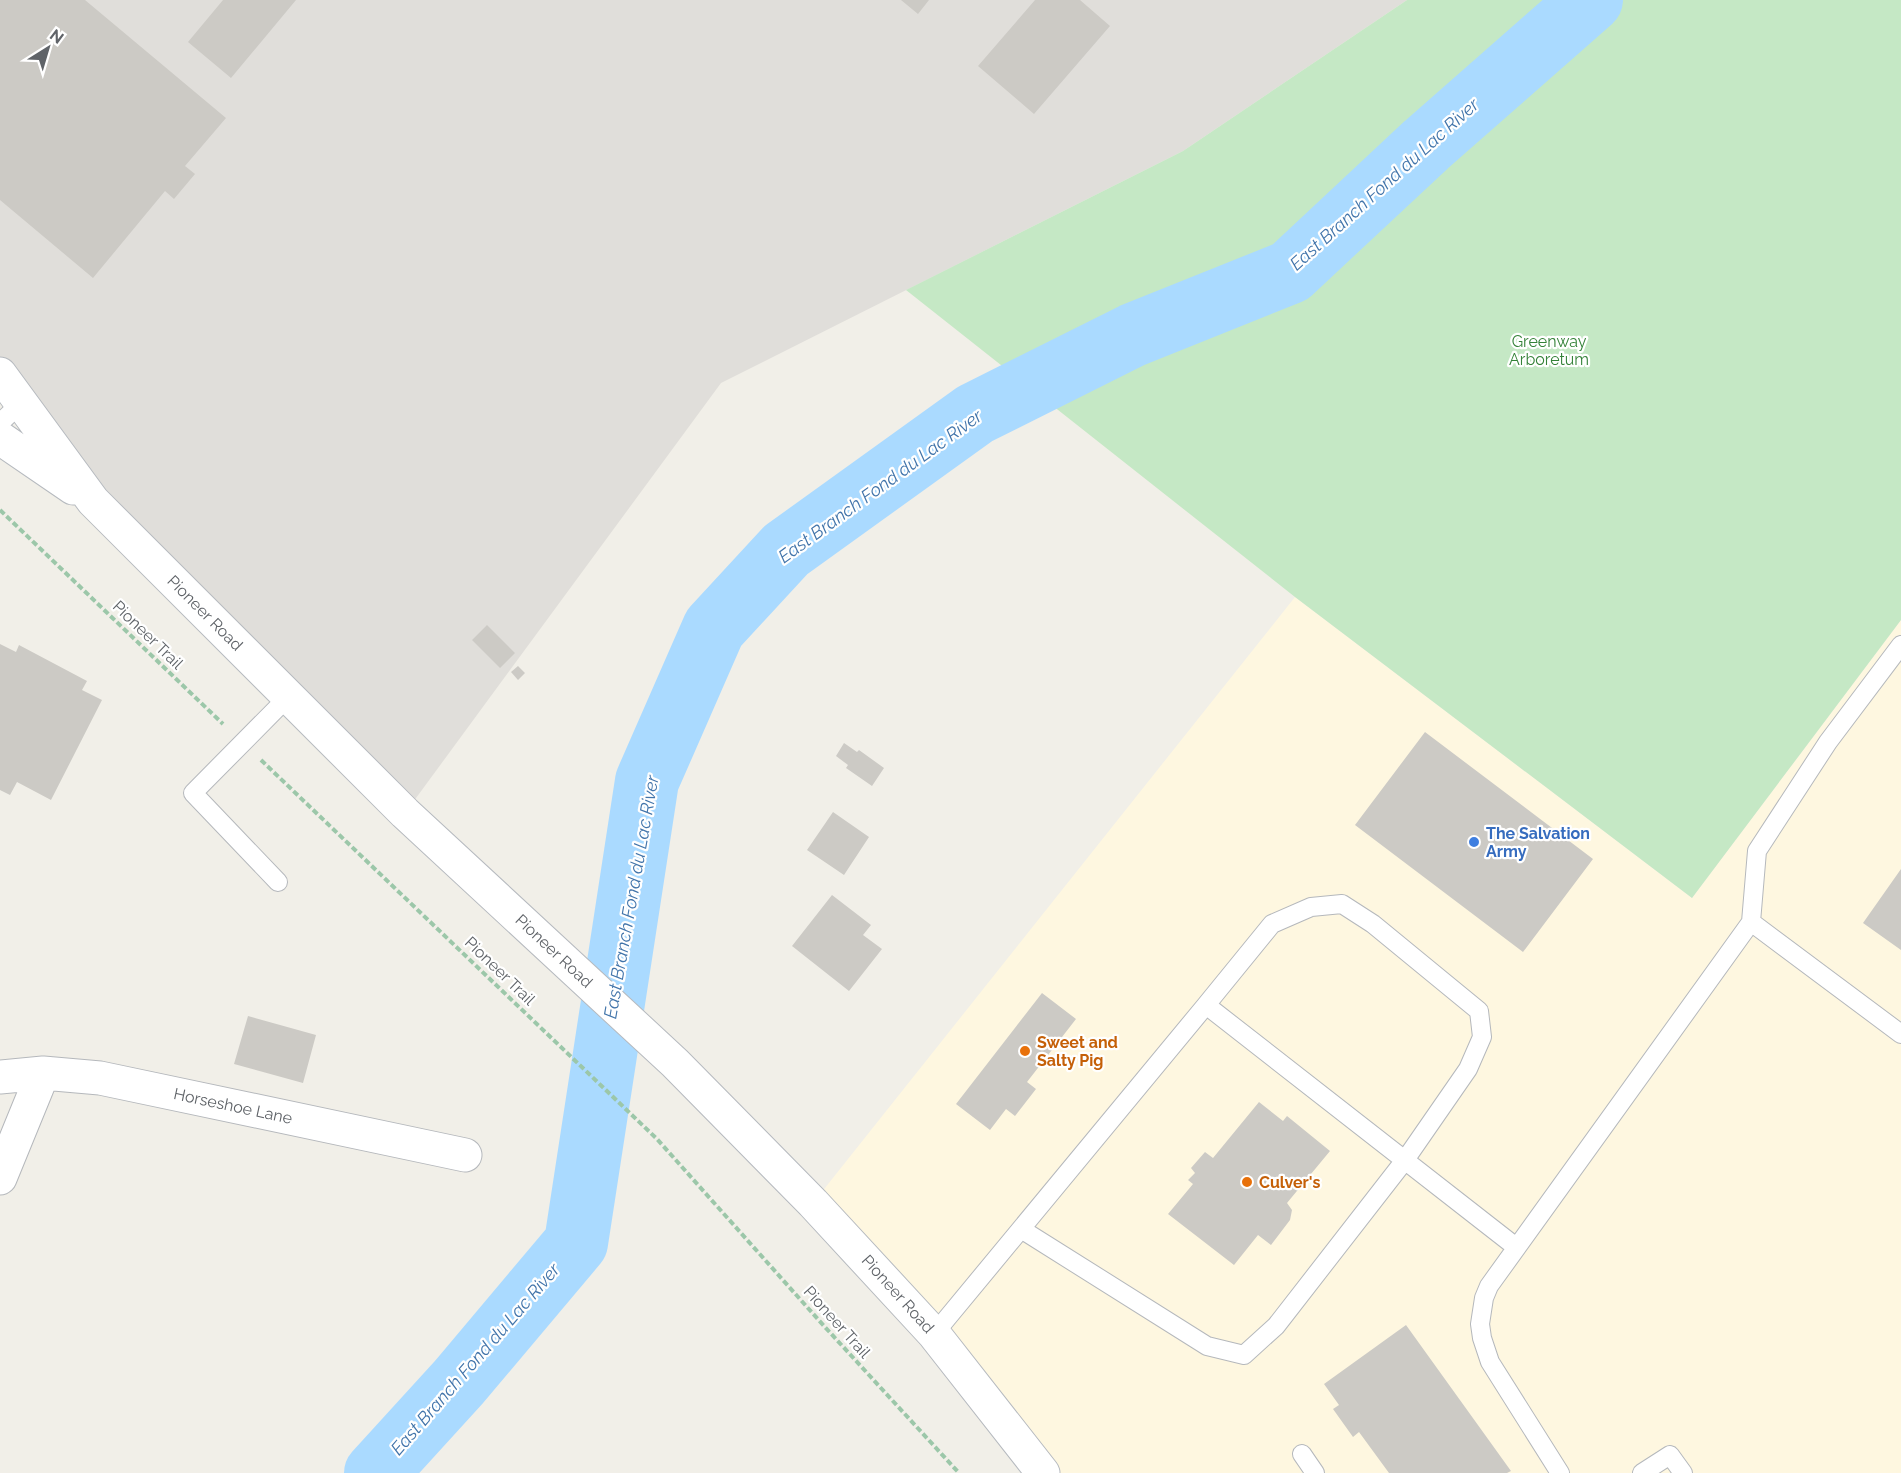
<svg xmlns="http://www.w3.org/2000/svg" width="1901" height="1473" font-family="Raleway,sans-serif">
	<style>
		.commercial { fill: #fef7e0 }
		.industrial { fill: #e0deda }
		.green { fill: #c5e8c5 }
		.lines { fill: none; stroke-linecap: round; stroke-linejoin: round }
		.river { stroke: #aadaff; stroke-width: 64 }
		.building { fill: #cccac5 }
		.lane-casing { stroke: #b5b8bc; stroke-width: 20 }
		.street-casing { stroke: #b5b8bc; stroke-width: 35 }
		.secondary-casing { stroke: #b6babf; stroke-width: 35 }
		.path { stroke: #9cc7a9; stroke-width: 4; stroke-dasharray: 6 3; stroke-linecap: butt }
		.lane { stroke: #fff; stroke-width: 18 }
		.street { stroke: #fff; stroke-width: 33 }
		.secondary { stroke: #fff; stroke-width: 33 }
		.shop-dot { fill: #3f7fe0; stroke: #fff; stroke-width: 2 }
		.food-dot { fill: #e8710a; stroke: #fff; stroke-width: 2 }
		.labels { text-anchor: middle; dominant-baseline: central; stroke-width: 4.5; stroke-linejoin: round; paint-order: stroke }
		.park-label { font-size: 16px; fill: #348238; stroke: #fff }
		.street-label { font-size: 16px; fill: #5f6368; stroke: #fff }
		.shop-label { font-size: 16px; font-weight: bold; fill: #366cbe; stroke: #fff; text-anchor: start }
		.food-label { font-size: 16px; font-weight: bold; fill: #c56008; stroke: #fff; text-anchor: start }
		.water-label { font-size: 18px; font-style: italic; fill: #4174aa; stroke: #fff }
	</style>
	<rect width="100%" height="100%" fill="#f1efe8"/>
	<path class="commercial" d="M1295,597L1692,898L1901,620V1473H1043L813,1203Z"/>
	<path class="industrial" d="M0,0H1407L1183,151L721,383L405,813L93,501L0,374Z"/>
	<path class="green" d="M1407,0H1901V620L1692,898L1295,597L906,290L1183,151Z"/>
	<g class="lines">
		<path class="river" d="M376,1473L459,1382L576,1243L647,781L714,628L786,550L975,414L1133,335L1290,272L1426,145L1591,0"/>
	</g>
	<path class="building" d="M0,0H85L226,118L185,166L195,174L174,199L165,191L93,278L0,200Z
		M223,0H296L231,78L188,42Z
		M901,0H929L918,14Z
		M1035,0H1080L1110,26L1034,114L978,66Z
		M487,625L515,653L500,668L472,640Z
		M0,644L16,652L19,645L87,681L82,690L102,700L51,800L17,782L10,795L0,790Z
		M518,666L525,673L518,680L511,672Z
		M1425,732L1593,859L1523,952L1355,825Z
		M844,743L857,752L859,750L884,768L872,786L846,768L848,765L836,756Z
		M833,812L869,837L844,875L807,850Z
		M1901,869V950L1863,923Z
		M832,895L871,925L863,935L882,949L849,991L792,946Z
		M1042,993L1076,1019L1027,1082L1036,1089L1015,1116L1006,1109L990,1130L956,1104Z
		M248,1016L316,1035L303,1083L234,1064Z
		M1259,1102L1283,1121L1287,1116L1330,1151L1287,1203L1292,1210L1290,1220L1271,1245L1258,1235L1234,1265L1168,1214L1193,1184L1188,1180L1195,1173L1191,1168L1205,1152L1213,1158Z
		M1406,1325L1511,1471L1507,1473H1389L1359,1432L1353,1437L1333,1409L1339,1405L1324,1384Z"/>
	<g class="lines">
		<defs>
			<path id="lane" d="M0,423L21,403
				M278,882L193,793L288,697
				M1751,922L1901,1034
				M1021,1229L1207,1346L1244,1355L1276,1326L1405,1160L1468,1069L1482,1037L1479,1011L1373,924L1342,904L1311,907L1272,924L1206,1005
				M934,1334L1206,1005L1516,1247
				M1302,1454L1315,1473
				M1560,1473L1490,1362L1482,1338L1480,1324L1484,1298L1489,1286L1751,922L1757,851L1828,742L1901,645
				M1642,1473L1670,1455L1683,1473"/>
			<path id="street" d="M0,1077L43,1073L100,1078L465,1155
				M0,1178L43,1073"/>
			<path id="secondary" d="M0,374L93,501L405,813L675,1063L813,1203L934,1334L1043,1473
				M0,438L73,488"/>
		</defs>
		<use href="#lane" class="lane-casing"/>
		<use href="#street" class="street-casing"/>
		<use href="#secondary" class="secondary-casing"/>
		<path class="path" d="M0,510L223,724
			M261,760L657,1139L824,1326L959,1473"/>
		<use href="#lane" class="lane"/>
		<use href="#street" class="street"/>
		<use href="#secondary" class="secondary"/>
	</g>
	<circle class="shop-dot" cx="1474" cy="842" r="6"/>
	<g class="food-dot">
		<circle cx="1025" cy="1051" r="6"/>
		<circle cx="1247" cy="1182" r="6"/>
	</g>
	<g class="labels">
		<g class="park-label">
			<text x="1549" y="341">Greenway<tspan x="1549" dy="18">Arboretum</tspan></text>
		</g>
		<g class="street-label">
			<text transform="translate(205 613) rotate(45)">Pioneer Road</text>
			<text transform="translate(148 635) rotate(44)">Pioneer Trail</text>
			<text transform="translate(554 951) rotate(43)">Pioneer Road</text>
			<text transform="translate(500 971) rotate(44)">Pioneer Trail</text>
			<text transform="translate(233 1106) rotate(12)">Horseshoe Lane</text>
			<text transform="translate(898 1294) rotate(48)">Pioneer Road</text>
			<text transform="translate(837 1322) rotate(48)">Pioneer Trail</text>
		</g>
		<g class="shop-label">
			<text x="1486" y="833">The Salvation<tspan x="1486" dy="18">Army</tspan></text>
		</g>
		<g class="food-label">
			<text x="1037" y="1042">Sweet and<tspan x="1037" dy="18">Salty Pig</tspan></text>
			<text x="1259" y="1182">Culver's</text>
		</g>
		<g class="water-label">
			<text transform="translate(1384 184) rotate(-42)">East Branch Fond du Lac River</text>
			<text transform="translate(880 486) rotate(-36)">East Branch Fond du Lac River</text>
			<text transform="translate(631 897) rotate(-80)">East Branch Fond du Lac River</text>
			<text transform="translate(475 1359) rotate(-49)">East Branch Fond du Lac River</text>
		</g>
	</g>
	<g transform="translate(48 48) rotate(37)" stroke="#ffffff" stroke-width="4.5" paint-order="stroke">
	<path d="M0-4.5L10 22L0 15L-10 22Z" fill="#5f6368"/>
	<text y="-9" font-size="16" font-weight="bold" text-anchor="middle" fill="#5f6368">N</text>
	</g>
</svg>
